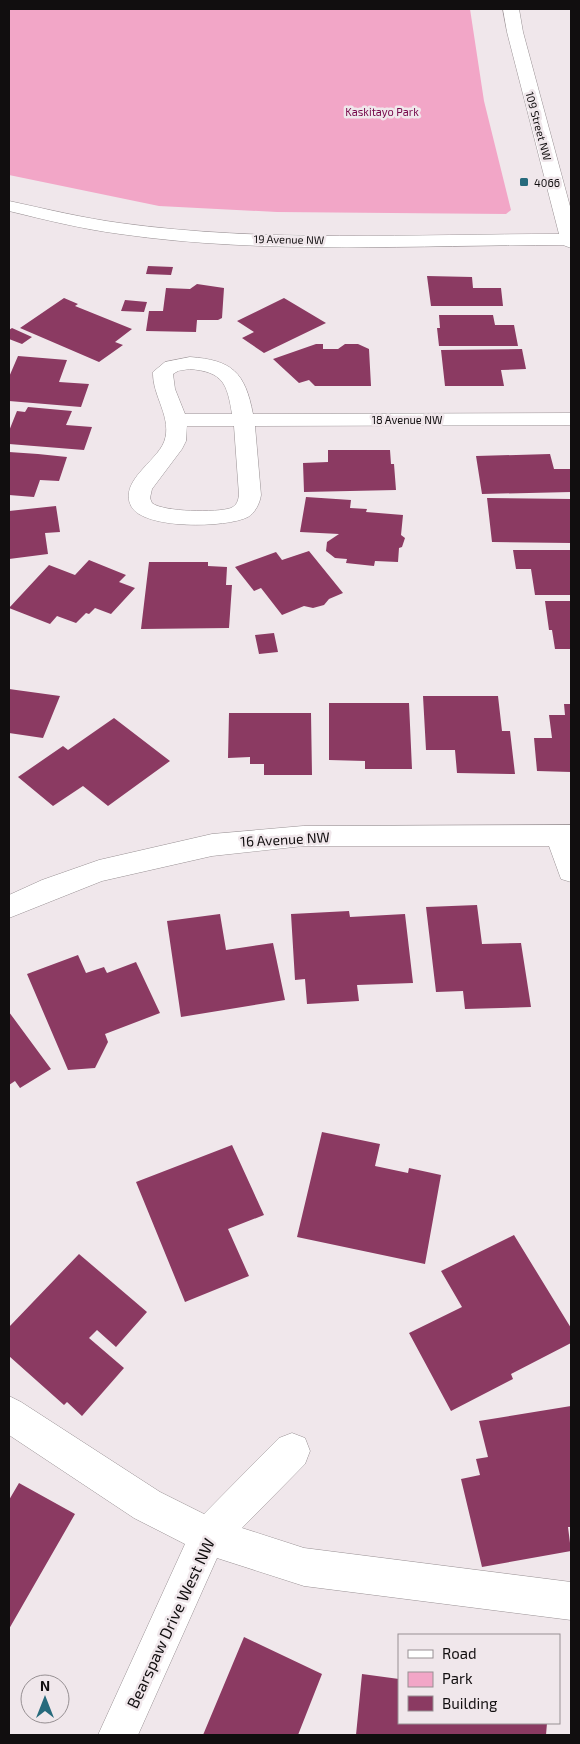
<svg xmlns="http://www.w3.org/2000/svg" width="580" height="1744" font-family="'Exo 2',sans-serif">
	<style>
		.green { fill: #f2a6c7 }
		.building { fill: #8b3a62 }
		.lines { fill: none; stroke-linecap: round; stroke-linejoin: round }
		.minor-casing { stroke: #999194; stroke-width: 1 }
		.minor { fill: #fff; fill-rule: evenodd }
		.poi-dot { fill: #276a7c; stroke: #f0e7eb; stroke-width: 2 }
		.labels { text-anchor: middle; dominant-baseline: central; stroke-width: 5; stroke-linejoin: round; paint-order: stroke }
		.far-park-label { font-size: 11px; fill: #76084a; stroke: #f0e7eb }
		.far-street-label { font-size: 11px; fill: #110e0f; stroke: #f0e7eb }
		.far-poi-label { font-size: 11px; fill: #110e0f; stroke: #f0e7eb; text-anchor: start }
		.street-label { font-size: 14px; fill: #110e0f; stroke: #f0e7eb }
		.near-street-label { font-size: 16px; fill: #110e0f; stroke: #f0e7eb }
	</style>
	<rect width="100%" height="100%" fill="#f0e7eb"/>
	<path class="green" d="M9,9H470L484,101L511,210L506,214L277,212L159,206L9,175Z"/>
	<path class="building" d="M148,266L173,267L171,275L146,274Z
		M427,276L472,277L473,288H501L503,306H431Z
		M197,284L224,288L222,318L218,320H197L196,332L146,331L149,311H163L166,288L190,289Z
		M64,298L78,304L75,306L132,329L115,342L123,345L99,362L20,328Z
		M284,298L326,323L264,353L242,338L254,332L237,321Z
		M125,300L147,302L144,312L121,311Z
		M439,315H493L495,325H514L518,346H439L437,328H440Z
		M12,328L32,337L22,344L9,339V330Z
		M316,344H323V349H338L345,344H358L369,349L371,386H315L309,380L299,383L273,359Z
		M522,349L526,369L501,370L504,386H445L441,350Z
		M18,356L67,360L59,382L89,384L81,407L9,401V377Z
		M28,407L72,411L66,425L92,427L84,450L9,444V431L17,411L25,412Z
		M328,450H390L391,464H394L396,490L304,492L303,463L328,462Z
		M9,452L38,454L67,457L59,481L40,480L34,497L9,495Z
		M550,454L554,469H571V492L482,494L476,456Z
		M306,497L351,500L350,508L367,509L366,512L403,515L401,535L405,538L402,547L399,548L398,562L375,561L374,566L346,563L347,559L335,558L326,551L327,542L339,534L300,532Z
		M487,498L571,499V543L492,542Z
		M56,506L60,532L45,533L48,554L9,559V511Z
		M513,550H571V595H535L531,569H516Z
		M309,551L343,593L329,599L324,605L313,608L304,606L282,615L261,588L254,591L235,567L276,552L282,560Z
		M89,560L126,575L119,582L135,588L111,614L95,608L89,614L86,613L76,623L57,616L50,624L9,608L49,565L75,575Z
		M149,562H208V566L227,567L226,585H232L229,628L141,629Z
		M545,601H571V649H555L552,630H549Z
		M274,633L278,652L259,654L255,635Z
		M9,689L60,696L43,738L9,733Z
		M423,696H498L502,731H510L515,774L457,773L455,750H426Z
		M329,703H409L412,769H365V761L329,760Z
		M564,704H571V772L537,771L534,738H552L549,715H565Z
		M229,713H311L312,775H264V764H250V757L228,758Z
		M114,718L170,761L108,806L83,786L53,806L18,777L63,746L68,750Z
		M477,905L482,944L521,943L531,1007L465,1009L463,991L436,992L426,907Z
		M349,911L350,917L405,914L413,983L357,985L359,1001L307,1004L305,979L295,980L291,914Z
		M220,914L226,950L273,943L285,1000L181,1017L167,921Z
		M78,955L86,973L104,967L107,973L136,962L160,1013L105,1034L108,1042L95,1068L68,1070L27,974Z
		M9,1012L51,1069L20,1088L15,1081L9,1085Z
		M322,1132L380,1144L375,1166L408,1173L409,1168L441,1175L425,1264L297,1237Z
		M232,1145L264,1215L228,1229L249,1276L185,1302L136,1182Z
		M514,1235L571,1328V1343L511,1374L513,1379L451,1411L409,1333L462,1307L441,1271Z
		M79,1254L147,1312L116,1347L97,1330L89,1338L124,1368L82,1416L67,1402L64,1405L9,1356V1327Z
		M571,1406V1527H568L571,1551L482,1567L461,1479L480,1475L476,1459L488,1457L479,1421Z
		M19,1483L75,1514L9,1629V1500Z
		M244,1637L322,1674L298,1735H203Z
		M362,1674L399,1679V1723H547L546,1735H356Z"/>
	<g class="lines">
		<defs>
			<path id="minor" d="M503,9H519L523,32L571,210V248L563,245C416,245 266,255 120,234C82,229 46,220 9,211V201C46,209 83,218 120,223C265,243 414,234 559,234L507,32Z
				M190,357C232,360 245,372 253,414L571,413V425L255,426L261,495C260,503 255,513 248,517C227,528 143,530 131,506C119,481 156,462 164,442C173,418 152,396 153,372L165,362ZM190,369C223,372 227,383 232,414H185L175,389L173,374L178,371ZM187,426H234L239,495C238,501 237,505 231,508C217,513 163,512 152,503L150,498L152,489L182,449L186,441Z
				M571,825V882L561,879L549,846H303L212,856L102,881L9,918V895L42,880L99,860L212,834L303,826Z
				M9,1396L21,1402L160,1492L204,1514L279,1438L292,1433L305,1438L310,1451L305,1464L242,1528L304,1548L571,1582V1620L304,1586L217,1558L138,1735H98L185,1544L134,1518L9,1435Z"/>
		</defs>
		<use href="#minor" class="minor-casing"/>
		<use href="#minor" class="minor"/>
	</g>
	<rect class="poi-dot" x="519" y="177" width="10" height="10" rx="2.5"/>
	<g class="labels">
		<g class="far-park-label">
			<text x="382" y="111">Kaskitayo Park</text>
		</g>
		<g class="far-street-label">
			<text transform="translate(539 126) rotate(75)">109 Street NW</text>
			<text transform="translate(289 239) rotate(1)">19 Avenue NW</text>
			<text x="407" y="419">18 Avenue NW</text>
		</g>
		<g class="far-poi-label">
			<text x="534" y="182">4066</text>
		</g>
		<g class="street-label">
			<text transform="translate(285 839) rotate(-3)">16 Avenue NW</text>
		</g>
		<g class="near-street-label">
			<text transform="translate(170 1623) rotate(-65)">Bearspaw Drive West NW</text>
		</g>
	</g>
	<rect width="580" height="1744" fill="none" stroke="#110e0f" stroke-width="20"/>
	<rect x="398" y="1634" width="162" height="90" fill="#f0e7eb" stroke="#979093"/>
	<rect x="408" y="1650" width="25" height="8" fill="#ffffff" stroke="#979093"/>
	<text x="442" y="1659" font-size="15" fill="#110e0f">Road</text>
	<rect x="408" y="1672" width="25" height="15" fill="#f2a6c7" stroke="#979093"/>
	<text x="442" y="1684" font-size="15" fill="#110e0f">Park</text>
	<rect x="408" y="1696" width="25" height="15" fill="#8b3a62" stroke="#979093"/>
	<text x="442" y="1709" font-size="15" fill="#110e0f">Building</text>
	<g transform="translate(45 1699)"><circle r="24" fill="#f0e7eb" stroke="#979093"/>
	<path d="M0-4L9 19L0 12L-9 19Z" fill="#276a7c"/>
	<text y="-8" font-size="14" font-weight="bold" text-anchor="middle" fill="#110e0f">N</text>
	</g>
</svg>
